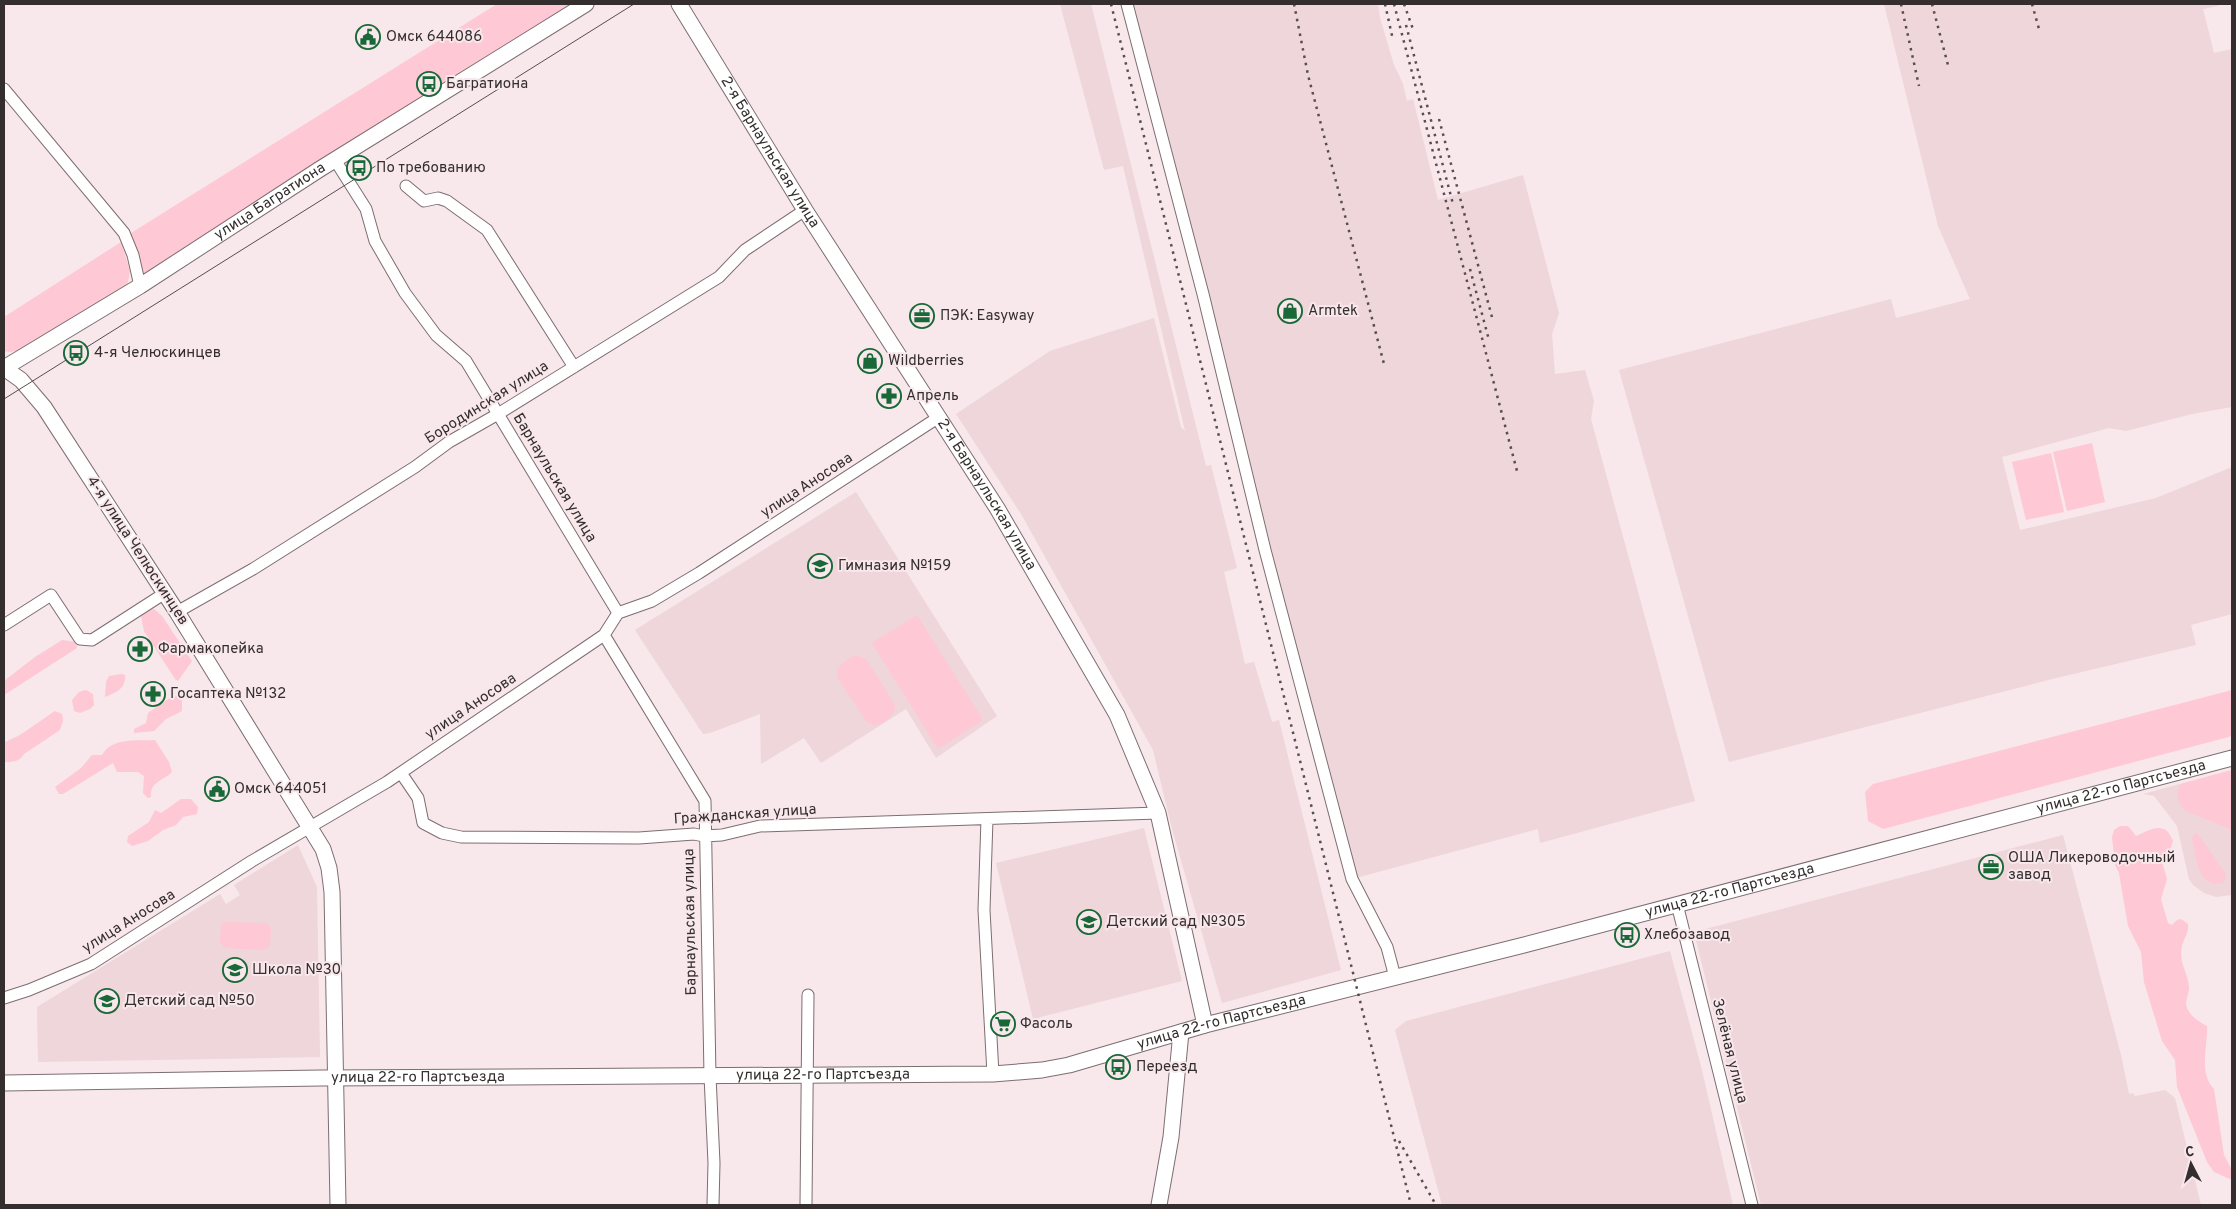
<svg xmlns="http://www.w3.org/2000/svg" width="2236" height="1209" font-family="Overpass,sans-serif">
	<style>
		.built { fill: #eed6db }
		.green { fill: #fec8d5 }
		.lines { fill: none; stroke-linecap: round; stroke-linejoin: round }
		.street-casing { stroke: #7c6e71; stroke-width: 13 }
		.secondary-casing { stroke: #7c6e71; stroke-width: 17 }
		.street { stroke: #fff; stroke-width: 11 }
		.secondary { stroke: #fff; stroke-width: 15 }
		.tram { stroke: #564e50; stroke-width: 1 }
		.rail { stroke: #564e50; stroke-width: 2.5; stroke-dasharray: 2.5 5; stroke-linecap: butt }
		.labels { text-anchor: middle; dominant-baseline: central; stroke-width: 4; stroke-linejoin: round; paint-order: stroke }
		.poi-label { font-size: 15px; fill: #342e2f; stroke: #f8e7eb; text-anchor: start }
		.street-label { font-size: 15px; fill: #342e2f; stroke: #f8e7eb }
	</style>
	<rect width="100%" height="100%" fill="#f8e7eb"/>
	<path class="built" d="M1060,4H1091L1206,466L1211,465L1237,568L1224,572L1245,664L1254,662L1272,722L1279,720L1341,970L1222,1003L1172,829L1153,750L1021,514L956,414L1050,351L1154,318L1181,427L1185,431L1123,166L1104,170Z
		M1137,4H1378L1380,18L1394,65L1403,84L1407,101L1413,99L1438,200L1523,175L1559,313L1552,334L1555,374L1585,370L1594,401L1591,419L1695,801L1540,843L1538,829L1352,879L1128,7Z
		M1884,4H2218V6L2203,9L2214,53L2232,49V407L2192,414L2126,431L2109,428L2002,457L2020,530L2156,498L2232,467V614L2191,625L2196,645L2052,679L1729,762L1619,370L1891,299L1896,318L1970,299L1938,226Z
		M856,492L997,716L936,758L906,709L821,763L804,738L761,764L760,714L710,733L703,734L635,630Z
		M2232,770V895L2216,897L2204,893L2193,885L2189,879L2177,826L2154,796L2143,794Z
		M1144,828L1182,981L1033,1019L996,863Z
		M2063,835L2121,1055L2129,1094L2133,1093L2135,1096L2165,1090L2175,1098L2201,1205H1761L1694,932Z
		M298,845L317,887L320,1057L38,1062L37,1007L220,894L226,904L240,895L234,885Z
		M1670,951L1701,1066L1733,1205H1442L1395,1030L1406,1021Z"/>
	<path class="green" d="M497,4H582L145,275L141,273L128,235Z
		M121,242L130,271L127,287L20,350L10,352L4,351V317Z
		M2092,443L2105,502L2067,511L2053,452Z
		M2051,453L2064,512L2026,520L2012,462Z
		M154,609L162,616L192,661L178,681L175,679L144,631L141,616L145,611Z
		M917,615L983,720L938,749L872,643Z
		M62,640L76,642L77,648L4,695V681L35,657Z
		M856,655L866,659L895,705L894,712C887,721 879,729 867,722L837,677C836,665 846,660 856,655Z
		M122,674L125,675C126,689 116,692 105,697L106,682L109,676Z
		M86,690L93,694L94,705L90,709L80,713L74,711L72,700L79,692Z
		M2232,690V736L1883,829L1868,821L1865,792L1873,784Z
		M178,696L182,701V711L166,719L154,731L134,733V729L146,723L148,713L171,697Z
		M55,711L62,714L63,721L60,730L24,754C19,762 13,762 4,762L5,742L20,735Z
		M155,740L169,762L172,772C163,781 150,781 151,797L148,798L143,793L144,776L138,772H117L113,763L63,794H59L55,787L81,768L92,755H102C112,737 137,741 155,740Z
		M2232,770V830L2186,811C2177,803 2175,794 2181,784Z
		M181,799H191L198,807L197,814L183,817L176,825L163,830L148,841L132,846L127,842L128,836L149,822L155,810L161,813Z
		M2120,826H2128L2136,836C2150,830 2165,819 2173,841L2170,850L2161,858L2167,879L2161,899L2168,923L2172,925L2177,920L2181,919L2188,924C2189,933 2184,938 2182,946C2178,963 2189,974 2189,988C2189,995 2184,1001 2187,1008C2191,1017 2198,1021 2207,1026C2208,1047 2198,1072 2214,1089L2224,1155L2232,1170V1180L2214,1172L2207,1162L2177,1087L2175,1060L2162,1041L2144,982L2141,952L2128,926L2119,873L2115,865L2112,837L2114,830Z
		M2195,833L2198,834L2226,874L2224,882C2198,892 2196,855 2192,838Z
		M225,922L267,923L271,929L270,946L263,950L224,948L220,942L221,925Z"/>
	<g class="lines">
		<defs>
			<path id="street" d="M1127,4L1203,294L1265,550L1352,879L1387,947L1395,977
				M4,89L124,233L133,255L140,286
				M335,160L366,209L375,241L405,293L436,335L466,361L618,613
				M406,186L424,201L438,198L447,201L487,230L574,367
				M177,612L253,569L415,467L449,442L498,414L719,277L745,250L805,210
				M4,625L51,595L80,639L92,640L165,593
				M604,635L705,801L710,1076L714,1163L713,1205
				M401,773L418,798L423,823L442,833L461,837L639,838L694,834L704,836L722,835L760,826L1158,813
				M987,819L984,910L993,1074
				M1677,904L1752,1205
				M4,998L29,990L91,964L252,861L387,782L604,635L618,613L652,601L699,573L939,417
				M806,1205L808,995"/>
			<g id="secondary">
				<path id="s1" d="M679,4L805,210L997,508L1117,715L1158,813L1205,1025"/>
				<path id="s2" d="M4,1083L322,1078L993,1074L1042,1070L1069,1065L1205,1025L1524,945L2232,758"/>
				<path id="s3" d="M338,1205L332,892L329,868L323,849L177,612L44,407L21,380L4,368L140,286L320,169L586,4"/>
				<path d="M1159,1205L1171,1137L1181,1032"/>
			</g>
		</defs>
		<use href="#street" class="street-casing"/>
		<use href="#secondary" class="secondary-casing"/>
		<use href="#street" class="street"/>
		<use href="#secondary" class="secondary"/>
		<path class="tram" d="M4,399L634,4"/>
		<path class="rail" d="M1111,4L1411,1205
			M1294,4L1308,75L1384,364
			M1385,4L1393,40
			M1394,4L1517,471
			M1404,4L1414,32
			M1901,4L1919,86
			M1932,4L1949,69
			M2032,4L2039,29
			M1406,25L1453,204
			M1439,119L1493,321
			M1470,269L1489,340
			M1399,1141L1436,1205"/>
	</g>
	<defs>
		<symbol id="civic-ring" viewBox="-11 -11 22 22"><circle r="9.5" fill="#f8e7eb" stroke="#196838" stroke-width="1.5"/><path d="M-.6-6.5H3V-4.5H.6V-3L4-1V1h2V6H-6V1h2V-1L-.6-3ZM-1.2 2.5V6h2.4V2.5Z" fill="#196838"/></symbol>
		<symbol id="bus-ring" viewBox="-11 -11 22 22"><circle r="9.5" fill="#f8e7eb" stroke="#196838" stroke-width="1.5"/><path d="M-5-6H5V4H4V6H2V4H-2V6H-4V4H-5ZM-3.5-4V0h7V-4ZM-3.5 1.2v1.5H-2V1.2ZM2 1.2v1.5H3.5V1.2Z" fill="#196838"/></symbol>
		<symbol id="shop-ring" viewBox="-11 -11 22 22"><circle r="9.5" fill="#f8e7eb" stroke="#196838" stroke-width="1.5"/><path d="M-5-2.5h2.3a2.7 3.5 0 0 1 5.4 0H5L5.5 6h-11ZM-1.5-2.5h3a1.5 2.3 0 0 0-3 0Z" fill="#196838"/></symbol>
		<symbol id="office-ring" viewBox="-11 -11 22 22"><circle r="9.5" fill="#f8e7eb" stroke="#196838" stroke-width="1.5"/><path d="M-6-3h4V-5.5h4V-3h4V5H-6ZM-1-4.5V-3h2v-1.5ZM-6 0V1H6V0Z" fill="#196838"/></symbol>
		<symbol id="pharmacy-ring" viewBox="-11 -11 22 22"><circle r="9.5" fill="#f8e7eb" stroke="#196838" stroke-width="1.5"/><path d="M-2-6h4v4h4v4h-4v4h-4v-4h-4v-4h4Z" fill="#196838"/></symbol>
		<symbol id="school-ring" viewBox="-11 -11 22 22"><circle r="9.5" fill="#f8e7eb" stroke="#196838" stroke-width="1.5"/><path d="M0-5L7-2L0 1L-7-2ZM-4 1L0 2.5L4 1V4Q0 6-4 4Z" fill="#196838"/></symbol>
		<symbol id="supermarket-ring" viewBox="-11 -11 22 22"><circle r="9.5" fill="#f8e7eb" stroke="#196838" stroke-width="1.5"/><path d="M-6-5.5h2.5l.6 2H6L4.5 2H-2.5L-4.4-4H-6ZM-1.5 3.2a1.3 1.3 0 1 0 .1 0ZM3 3.2a1.3 1.3 0 1 0 .1 0Z" fill="#196838"/></symbol>
	</defs>
	<g fill-rule="evenodd">
		<use href="#civic-ring" x="354" y="23" width="28" height="28"/>
		<use href="#bus-ring" x="415" y="70" width="28" height="28"/>
		<use href="#bus-ring" x="345" y="154" width="28" height="28"/>
		<use href="#shop-ring" x="1276" y="297" width="28" height="28"/>
		<use href="#office-ring" x="908" y="302" width="28" height="28"/>
		<use href="#bus-ring" x="62" y="339" width="28" height="28"/>
		<use href="#shop-ring" x="856" y="347" width="28" height="28"/>
		<use href="#pharmacy-ring" x="875" y="382" width="28" height="28"/>
		<use href="#school-ring" x="806" y="552" width="28" height="28"/>
		<use href="#pharmacy-ring" x="126" y="635" width="28" height="28"/>
		<use href="#pharmacy-ring" x="139" y="680" width="28" height="28"/>
		<use href="#civic-ring" x="203" y="775" width="28" height="28"/>
		<use href="#office-ring" x="1977" y="853" width="28" height="28"/>
		<use href="#school-ring" x="1075" y="908" width="28" height="28"/>
		<use href="#bus-ring" x="1613" y="921" width="28" height="28"/>
		<use href="#school-ring" x="221" y="956" width="28" height="28"/>
		<use href="#school-ring" x="93" y="987" width="28" height="28"/>
		<use href="#supermarket-ring" x="989" y="1010" width="28" height="28"/>
		<use href="#bus-ring" x="1104" y="1053" width="28" height="28"/>
	</g>
	<g class="labels">
		<g class="poi-label">
			<text x="386" y="37">Омск 644086</text>
			<text x="446" y="84">Багратиона</text>
			<text x="376" y="168">По требованию</text>
			<text x="1308" y="311">Armtek</text>
			<text x="940" y="316">ПЭК: Easyway</text>
			<text x="94" y="353">4-я Челюскинцев</text>
			<text x="888" y="361">Wildberries</text>
			<text x="906" y="396">Апрель</text>
			<text x="838" y="566">Гимназия №159</text>
			<text x="158" y="649">Фармакопейка</text>
			<text x="170" y="694">Госаптека №132</text>
			<text x="234" y="789">Омск 644051</text>
			<text x="2008" y="858">ОША Ликероводочный<tspan x="2008" dy="17">завод</tspan></text>
			<text x="1106" y="922">Детский сад №305</text>
			<text x="1644" y="935">Хлебозавод</text>
			<text x="252" y="970">Школа №30</text>
			<text x="124" y="1001">Детский сад №50</text>
			<text x="1020" y="1024">Фасоль</text>
			<text x="1136" y="1067">Переезд</text>
		</g>
		<g class="street-label">
			<text stroke="none"><textPath href="#s1" startOffset="174">2-я Барнаульская улица</textPath></text>
			<text stroke="none"><textPath href="#s3" startOffset="1250">улица Багратиона</textPath></text>
			<text transform="translate(487 403) rotate(-32)">Бородинская улица</text>
			<text transform="translate(554 478) rotate(59)">Барнаульская улица</text>
			<text transform="translate(807 486) rotate(-33)">улица Аносова</text>
			<text stroke="none"><textPath href="#s1" startOffset="579">2-я Барнаульская улица</textPath></text>
			<text transform="translate(137 551) rotate(57)">4-я улица Челюскинцев</text>
			<text transform="translate(471 707) rotate(-34)">улица Аносова</text>
			<text stroke="none"><textPath href="#s2" startOffset="2154">улица 22-го Партсъезда</textPath></text>
			<text transform="translate(745 815) rotate(-4)">Гражданская улица</text>
			<text stroke="none"><textPath href="#s2" startOffset="1749">улица 22-го Партсъезда</textPath></text>
			<text transform="translate(129 922) rotate(-32)">улица Аносова</text>
			<text transform="translate(691 922) rotate(-91)">Барнаульская улица</text>
			<text stroke="none"><textPath href="#s2" startOffset="1224">улица 22-го Партсъезда</textPath></text>
			<text transform="translate(1729 1051) rotate(76)">Зелёная улица</text>
			<text stroke="none"><textPath href="#s2" startOffset="819">улица 22-го Партсъезда</textPath></text>
			<text stroke="none"><textPath href="#s2" startOffset="414">улица 22-го Партсъезда</textPath></text>
		</g>
	</g>
	<rect width="2236" height="1209" fill="none" stroke="#342e2f" stroke-width="10"/>
	<g transform="translate(2191 1164) rotate(354)" stroke="#f8e7eb" stroke-width="4" paint-order="stroke">
	<path d="M0-4L9 19L0 12L-9 19Z" fill="#342e2f"/>
	<text y="-8" font-size="14" font-weight="bold" text-anchor="middle" fill="#342e2f">С</text>
	</g>
</svg>
